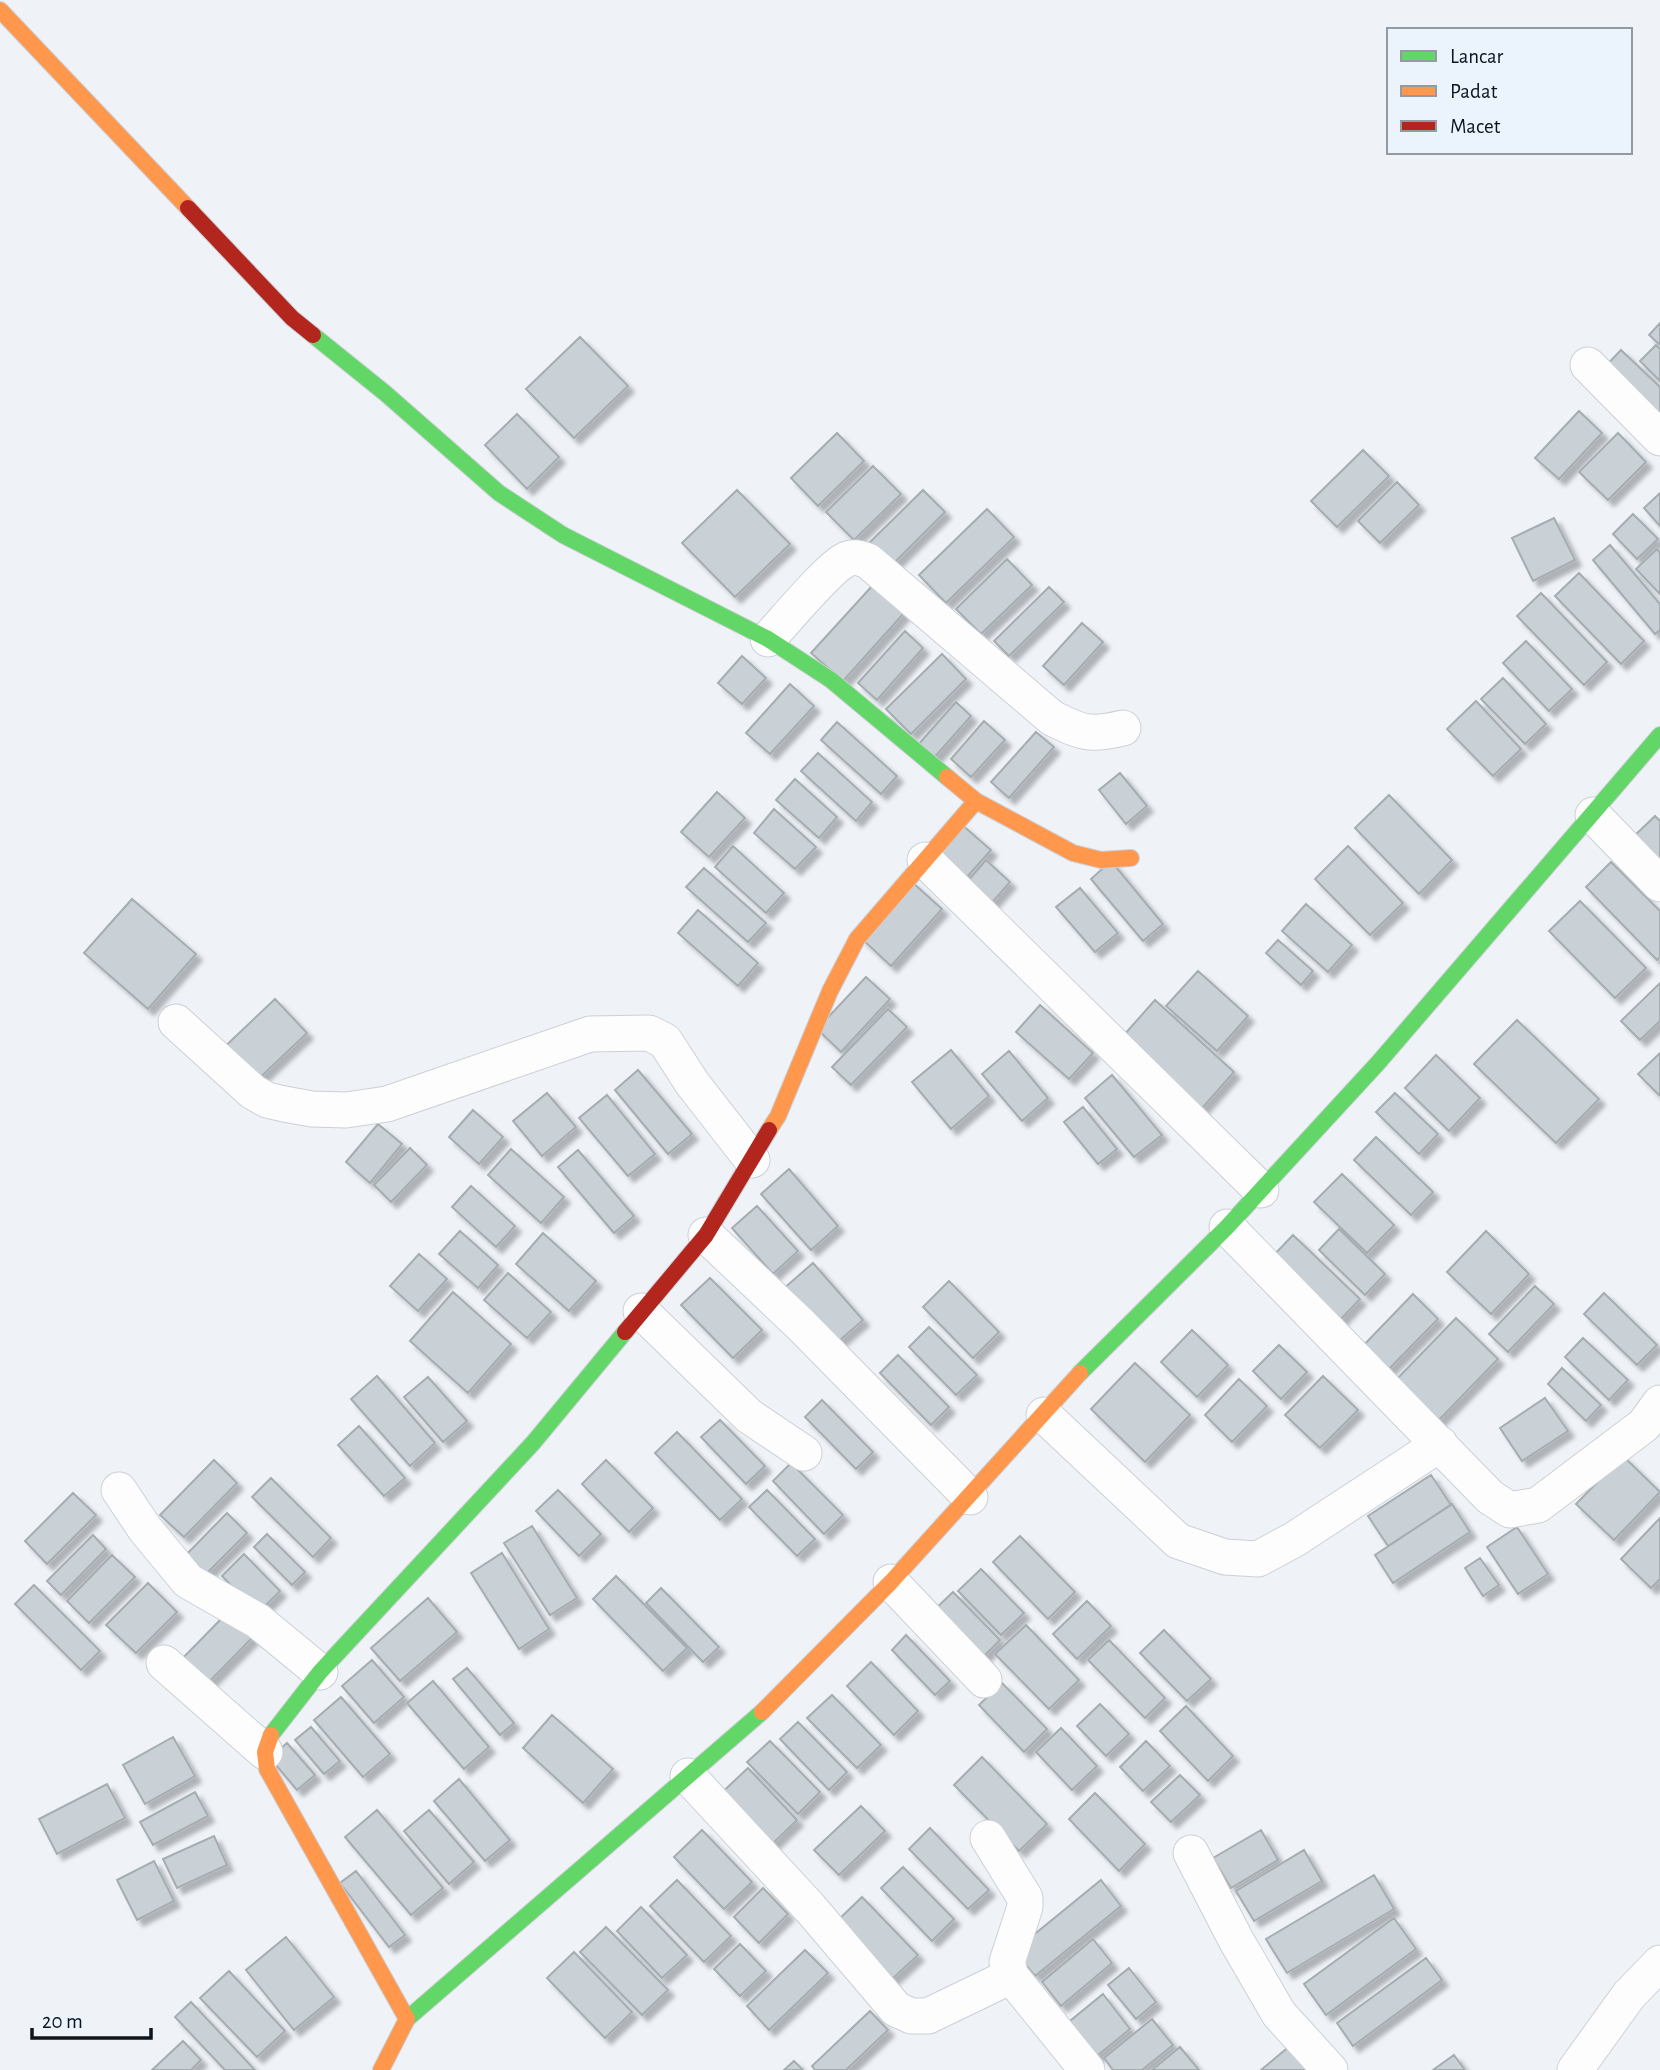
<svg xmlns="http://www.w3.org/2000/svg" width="1660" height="2070" font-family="'Alegreya Sans',sans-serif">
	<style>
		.building { fill: #cad1d6; stroke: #a5adb1; stroke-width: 2; filter: url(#shadow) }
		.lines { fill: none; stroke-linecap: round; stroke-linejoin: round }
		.street-casing { stroke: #cbd0d6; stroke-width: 37 }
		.fast-casing { stroke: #cbd0d6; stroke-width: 18 }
		.slow-casing { stroke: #cbd0d6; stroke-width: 18 }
		.jam-casing { stroke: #cbd0d6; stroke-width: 18 }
		.street { stroke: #fdfdfe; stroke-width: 35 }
		.fast { stroke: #63d668; stroke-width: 16 }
		.slow { stroke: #ff974d; stroke-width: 16 }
		.jam { stroke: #b3261e; stroke-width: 16 }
	</style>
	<defs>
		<filter id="shadow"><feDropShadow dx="6" dy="6" stdDeviation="2" flood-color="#0004"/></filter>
	</defs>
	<rect width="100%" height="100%" fill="#eff3f8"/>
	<path class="building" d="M1660,323V345L1649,335Z
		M580,337L628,386L574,438L526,389Z
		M1656,345L1660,349V381L1640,361Z
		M1621,350L1660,387V432L1599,373Z
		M1579,411L1602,433L1559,479L1535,458Z
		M517,414L559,457L527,489L485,445Z
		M837,433L864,461L818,506L791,478Z
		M1618,433L1646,462L1608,500L1579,472Z
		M1363,450L1389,476L1337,527L1311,501Z
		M873,466L901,494L854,540L826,512Z
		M1397,482L1419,505L1380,543L1358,521Z
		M737,490L790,544L735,597L682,543Z
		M923,490L945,512L888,569L865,547Z
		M1660,493V526L1644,508Z
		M987,509L1014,537L946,603L919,575Z
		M1633,514L1658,539L1637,559L1613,534Z
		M1554,518L1575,560L1533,581L1512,538Z
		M1610,545L1660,604V630L1655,634L1593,560Z
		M1657,549L1660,553V594L1636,569Z
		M1007,559L1032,585L981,634L956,609Z
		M1579,573L1644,641L1621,664L1555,596Z
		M873,585L904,613L843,681L811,653Z
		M1049,587L1064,602L1009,656L994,641Z
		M1541,593L1607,662L1584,685L1517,616Z
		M1082,623L1103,642L1064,685L1043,666Z
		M905,631L923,648L877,700L858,683Z
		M1526,641L1572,689L1549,711L1503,663Z
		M942,654L966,679L911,734L886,709Z
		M742,656L766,678L742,704L718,683Z
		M1503,678L1546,724L1525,744L1481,699Z
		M790,684L814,706L770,754L746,733Z
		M1476,701L1521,749L1493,776L1447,729Z
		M956,702L971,716L932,760L917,746Z
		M984,721L1005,740L971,777L951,759Z
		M837,722L897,776L881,794L821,740Z
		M1036,732L1054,747L1009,798L991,782Z
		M818,753L872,802L856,821L801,771Z
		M1120,773L1147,806L1126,824L1099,790Z
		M795,779L837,817L819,838L776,800Z
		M717,792L745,818L709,857L681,832Z
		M1389,795L1452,860L1419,894L1355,828Z
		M774,809L816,847L795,869L754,833Z
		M1655,816L1660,821V875L1628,842Z
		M961,824L991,850L958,887L928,860Z
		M733,846L784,893L766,913L715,867Z
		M1348,846L1403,903L1370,935L1315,879Z
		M986,860L1010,882L983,913L959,891Z
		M1111,861L1163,924L1143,941L1091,879Z
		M1611,862L1660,911V957L1657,960L1586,887Z
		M704,868L766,923L748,942L686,887Z
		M912,882L942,909L891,966L861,938Z
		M1080,888L1118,933L1095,952L1056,907Z
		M132,899L196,954L148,1009L84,953Z
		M1580,901L1646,968L1615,998L1549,931Z
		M1306,904L1352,945L1328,972L1282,931Z
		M698,910L758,963L738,986L678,933Z
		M1278,940L1313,971L1301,985L1266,953Z
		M1198,971L1248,1016L1217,1051L1166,1006Z
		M866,977L890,999L841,1052L817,1029Z
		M1660,983V1021L1640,1040L1621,1021Z
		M275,999L307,1033L250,1087L218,1053Z
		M1155,1000L1234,1072L1196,1115L1116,1044Z
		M1040,1005L1093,1053L1069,1079L1016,1032Z
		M888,1009L907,1027L851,1085L832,1067Z
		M1517,1020L1599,1099L1556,1143L1474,1064Z
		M951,1050L989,1096L951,1129L912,1082Z
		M1009,1051L1048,1098L1022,1121L982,1074Z
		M1660,1053V1093L1659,1095L1638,1074Z
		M1436,1055L1480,1098L1449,1131L1405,1088Z
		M638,1070L692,1134L668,1154L615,1090Z
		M1112,1075L1162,1135L1134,1157L1085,1098Z
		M547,1093L576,1127L542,1156L513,1121Z
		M1395,1093L1438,1134L1419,1154L1376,1112Z
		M607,1095L655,1154L628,1176L579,1118Z
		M1083,1107L1117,1149L1098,1164L1064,1122Z
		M473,1110L503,1137L479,1164L449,1137Z
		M378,1124L402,1144L370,1183L346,1162Z
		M1376,1137L1433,1192L1411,1215L1354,1160Z
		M410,1148L427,1165L391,1202L374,1185Z
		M511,1149L564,1197L541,1223L488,1175Z
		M578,1150L634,1216L614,1233L558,1167Z
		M789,1169L838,1226L811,1250L761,1194Z
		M1342,1174L1394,1225L1367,1253L1314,1202Z
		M471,1186L515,1226L496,1247L452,1207Z
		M757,1206L798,1251L773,1274L732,1228Z
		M1339,1229L1385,1274L1365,1295L1319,1250Z
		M460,1231L498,1265L478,1288L439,1254Z
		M1486,1231L1529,1274L1491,1314L1447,1272Z
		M543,1233L596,1281L569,1311L516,1264Z
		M1293,1235L1360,1299L1339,1321L1272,1257Z
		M419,1254L447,1279L418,1311L390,1286Z
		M813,1263L863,1320L832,1347L782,1290Z
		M508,1273L551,1312L527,1338L484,1300Z
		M710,1278L762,1330L733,1358L681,1305Z
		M949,1281L999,1332L973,1358L923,1307Z
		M1535,1286L1554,1304L1508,1352L1489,1334Z
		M453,1292L511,1344L468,1393L410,1341Z
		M1604,1293L1657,1345L1637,1365L1584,1314Z
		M1413,1294L1438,1319L1385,1373L1360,1349Z
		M1456,1318L1498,1359L1436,1423L1394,1382Z
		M929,1327L977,1375L956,1395L909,1347Z
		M1192,1330L1228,1365L1197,1397L1161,1362Z
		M1583,1338L1628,1380L1609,1400L1565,1357Z
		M1279,1345L1307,1372L1281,1399L1253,1371Z
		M898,1355L949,1407L931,1425L880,1373Z
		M1135,1363L1190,1415L1145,1462L1091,1409Z
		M1562,1368L1601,1405L1586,1421L1548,1384Z
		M377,1376L435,1443L410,1466L351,1399Z
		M1323,1376L1358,1410L1320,1448L1285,1415Z
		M428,1377L467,1421L443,1442L404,1397Z
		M1239,1379L1267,1406L1232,1442L1205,1415Z
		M1545,1398L1568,1431L1522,1461L1500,1428Z
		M822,1400L873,1452L856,1469L805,1417Z
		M720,1420L765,1466L746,1484L701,1437Z
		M359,1426L405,1478L384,1496L338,1445Z
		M677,1432L742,1499L720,1520L655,1453Z
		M1623,1456L1660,1492L1614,1540L1576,1504Z
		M214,1460L237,1483L184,1537L160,1515Z
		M606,1460L653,1508L629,1532L582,1484Z
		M791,1463L843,1515L824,1534L773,1481Z
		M1431,1475L1451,1505L1388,1546L1368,1516Z
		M271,1478L331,1538L313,1557L252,1497Z
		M558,1490L601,1534L579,1556L536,1511Z
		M767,1490L815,1539L797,1556L749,1507Z
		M73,1493L96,1515L47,1564L25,1541Z
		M1452,1504L1470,1532L1393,1583L1375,1555Z
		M227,1513L247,1533L200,1580L180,1561Z
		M1660,1518V1579L1651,1588L1621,1559Z
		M532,1526L577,1598L550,1615L504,1543Z
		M1517,1527L1548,1574L1518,1594L1487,1547Z
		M267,1534L305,1572L292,1585L254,1547Z
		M93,1535L106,1549L61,1595L47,1581Z
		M1020,1536L1075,1592L1048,1619L993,1562Z
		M502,1553L549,1629L519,1649L471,1573Z
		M244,1554L280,1591L258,1613L222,1576Z
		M112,1555L135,1577L89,1623L67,1601Z
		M1480,1558L1499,1585L1483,1596L1465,1568Z
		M981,1569L1024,1613L1001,1635L958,1591Z
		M616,1576L687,1648L663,1671L593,1599Z
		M148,1583L177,1612L136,1653L106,1625Z
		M34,1585L100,1651L81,1670L15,1604Z
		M661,1588L719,1647L703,1662L646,1603Z
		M953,1592L1000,1640L976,1664L929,1615Z
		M428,1598L457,1632L400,1681L371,1648Z
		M1087,1601L1111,1626L1077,1659L1053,1634Z
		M227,1613L253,1637L201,1690L176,1665Z
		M1026,1625L1079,1680L1049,1709L995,1654Z
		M1164,1630L1211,1679L1187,1701L1140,1653Z
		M906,1635L950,1681L935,1695L892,1650Z
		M1109,1640L1165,1698L1145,1718L1088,1660Z
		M372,1660L404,1697L374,1723L342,1686Z
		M871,1662L918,1711L894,1735L847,1686Z
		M467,1668L514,1723L500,1735L453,1679Z
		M433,1681L489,1747L464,1769L407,1703Z
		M1002,1683L1047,1729L1024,1752L979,1705Z
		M832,1695L881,1745L857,1768L807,1718Z
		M341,1697L390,1754L363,1777L314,1720Z
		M1100,1704L1129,1734L1106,1756L1077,1726Z
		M1186,1706L1233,1756L1208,1781L1160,1731Z
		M552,1715L613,1769L583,1803L523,1748Z
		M798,1722L847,1772L829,1790L780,1739Z
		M311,1727L340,1761L324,1774L295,1740Z
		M1061,1728L1097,1766L1072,1790L1036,1752Z
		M173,1737L195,1776L145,1804L123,1765Z
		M770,1741L820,1792L798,1814L747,1762Z
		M1146,1741L1170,1766L1143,1791L1120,1767Z
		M287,1743L315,1775L297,1790L270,1758Z
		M982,1757L1047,1824L1019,1851L954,1785Z
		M748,1768L797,1820L764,1852L714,1800Z
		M1180,1775L1200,1795L1171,1822L1151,1802Z
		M459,1779L510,1840L485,1861L434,1801Z
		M107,1784L125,1818L57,1854L39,1819Z
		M195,1792L208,1816L153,1845L140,1822Z
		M1095,1793L1145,1844L1119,1871L1069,1819Z
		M861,1806L885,1831L839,1875L814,1850Z
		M377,1810L443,1888L411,1915L345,1837Z
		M429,1810L474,1862L449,1884L404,1831Z
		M930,1828L989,1890L968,1909L909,1849Z
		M702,1830L752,1882L724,1909L674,1857Z
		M1261,1830L1278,1860L1231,1888L1213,1858Z
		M214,1836L227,1865L177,1888L163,1859Z
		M1304,1850L1322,1881L1254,1921L1236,1891Z
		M154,1861L174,1901L137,1920L117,1880Z
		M903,1867L954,1919L932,1941L881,1888Z
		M356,1871L405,1935L389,1947L340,1883Z
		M1374,1875L1394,1909L1287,1973L1266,1939Z
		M677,1880L731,1936L704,1962L650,1906Z
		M1101,1880L1121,1906L1035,1976L1014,1951Z
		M763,1888L788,1914L759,1943L734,1917Z
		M862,1897L918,1955L891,1980L835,1923Z
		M641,1907L687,1955L662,1978L617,1931Z
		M1394,1918L1416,1949L1326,2015L1304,1984Z
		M606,1927L668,1990L642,2015L580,1952Z
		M286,1937L334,1997L294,2030L246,1970Z
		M1093,1939L1112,1963L1061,2006L1042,1982Z
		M740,1944L766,1971L740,1996L714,1969Z
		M805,1950L828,1973L769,2030L747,2006Z
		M574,1952L632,2012L605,2038L547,1978Z
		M1426,1958L1442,1980L1353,2046L1337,2023Z
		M1129,1968L1156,2002L1136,2019L1108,1985Z
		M229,1971L285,2031L257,2057L200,1998Z
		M1103,1994L1130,2029L1087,2064L1059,2030Z
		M191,2002L255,2070H225L175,2017Z
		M870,2011L888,2030L846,2070H815L812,2066Z
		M1152,2019L1173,2045L1142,2070H1113L1104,2058Z
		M183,2041L201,2060L191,2070H152Z
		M1291,2045L1311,2070H1261Z
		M1180,2047L1199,2070H1152Z
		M1454,2055L1465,2070H1433Z
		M794,2061L803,2070H784Z"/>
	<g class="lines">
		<defs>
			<path id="street" d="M1588,365L1660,438
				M768,639C784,622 829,567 847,559C854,556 861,558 868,561L1052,718C1082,733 1090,736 1123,728
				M1593,815L1660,884
				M925,860L1261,1190
				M176,1022L253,1092L267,1100L284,1104L312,1109L346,1110L387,1104L590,1034L649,1033L665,1041L692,1083L752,1160
				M1227,1227L1490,1497L1510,1510L1538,1505L1644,1425L1660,1403
				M706,1235L801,1325L970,1497
				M641,1311L749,1416L804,1453
				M1044,1415L1178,1541L1225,1557L1258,1559L1295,1539L1440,1444
				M119,1490L145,1529L188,1581L258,1621L320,1672
				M891,1582L984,1680
				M164,1663L265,1752
				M688,1776L810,1908L896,2009L911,2016H928L1011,1976
				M988,1838L1025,1898V1907L1007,1962L1011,1976L1087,2070
				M1191,1853L1236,1940L1279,2014L1330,2070
				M1575,2070L1629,1995L1660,1963"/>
			<path id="fast" d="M313,335L385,393L499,493L563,535L768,639L831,680L947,777
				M1080,1373L1227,1227L1378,1063L1660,735
				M271,1735L320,1672L533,1443L625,1332
				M407,2019L762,1712"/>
			<path id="slow" d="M0,10L188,208
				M947,777L976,801L1073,853L1101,860L1131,858
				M769,1130L778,1116L830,991L857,939L976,801
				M762,1712L891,1582L1080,1373
				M271,1735L265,1752L267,1769L407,2019L381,2070"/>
			<path id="jam" d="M188,208L292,318L313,335
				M625,1332L706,1235L769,1130"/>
		</defs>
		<use href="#street" class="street-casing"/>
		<use href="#fast" class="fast-casing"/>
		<use href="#slow" class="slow-casing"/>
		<use href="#jam" class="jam-casing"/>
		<use href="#street" class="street"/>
		<use href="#fast" class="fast"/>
		<use href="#slow" class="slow"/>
		<use href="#jam" class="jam"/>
	</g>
	<rect x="1387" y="28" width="245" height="126" fill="#ebf3fc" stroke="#939aa3" stroke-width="2"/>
	<rect x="1401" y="51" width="35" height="10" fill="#63d668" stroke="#939aa3" stroke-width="2"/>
	<text x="1450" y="63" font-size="21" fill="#0e151d">Lancar</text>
	<rect x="1401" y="86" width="35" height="10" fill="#ff974d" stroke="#939aa3" stroke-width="2"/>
	<text x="1450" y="98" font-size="21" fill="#0e151d">Padat</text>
	<rect x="1401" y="121" width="35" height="10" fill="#b3261e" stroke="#939aa3" stroke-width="2"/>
	<text x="1450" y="133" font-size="21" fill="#0e151d">Macet</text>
	<path d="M32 2028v10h119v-10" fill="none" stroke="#0e151d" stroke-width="3.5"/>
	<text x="42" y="2028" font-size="21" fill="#0e151d" stroke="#ebf3fc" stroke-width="5" paint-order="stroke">20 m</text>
</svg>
